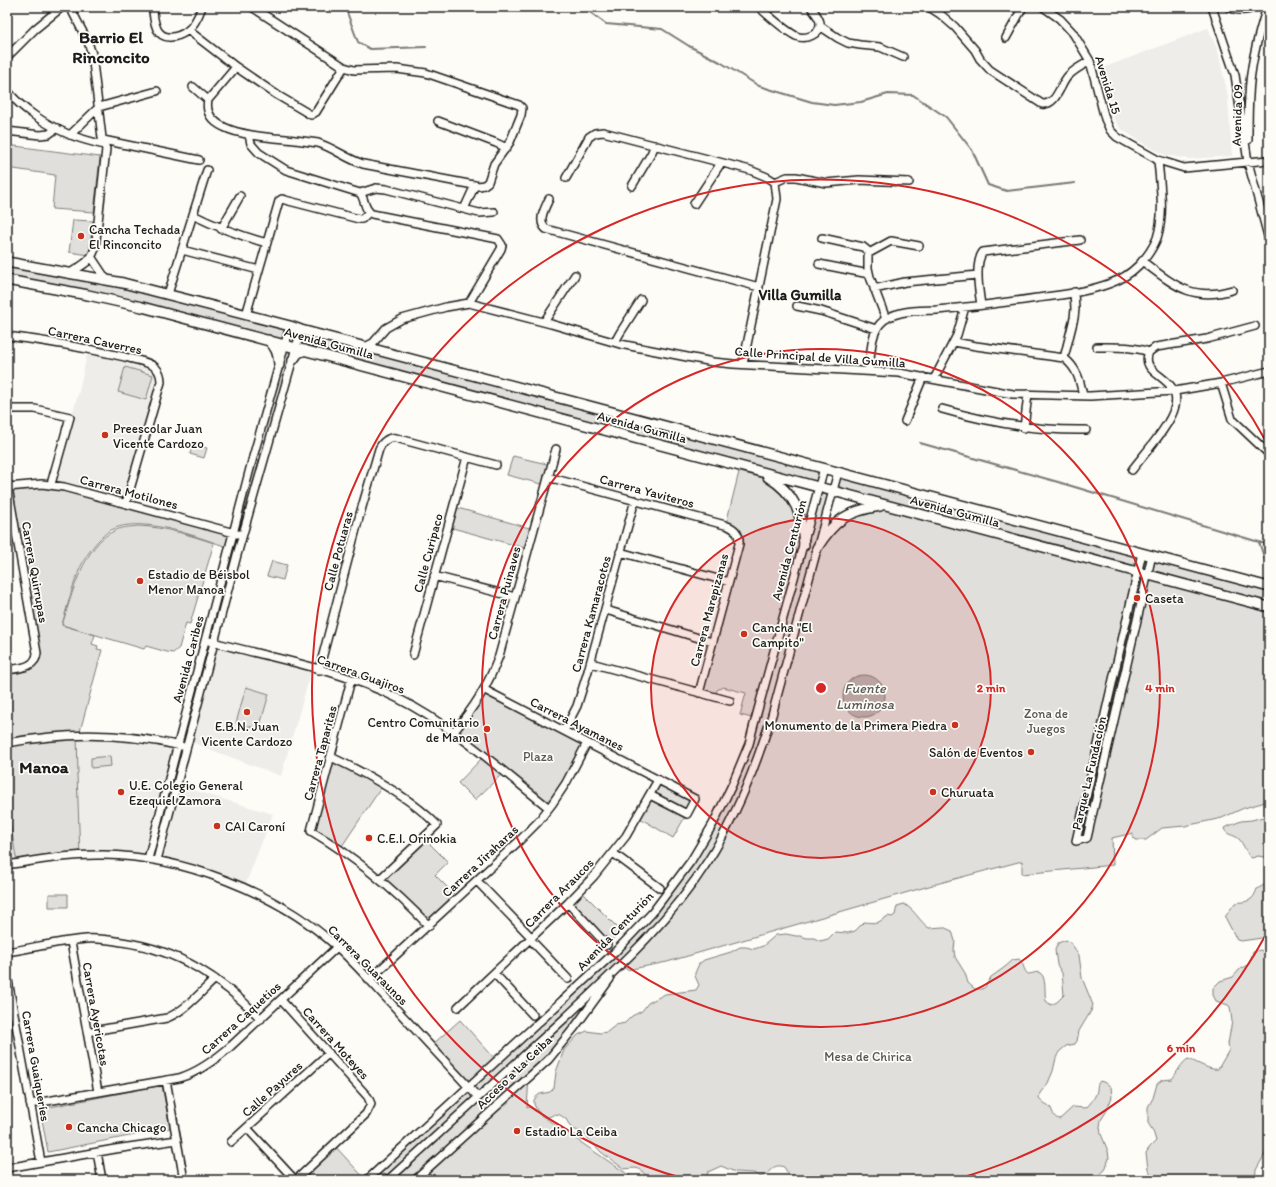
<svg xmlns="http://www.w3.org/2000/svg" width="1276" height="1187" font-family="Itim,sans-serif">
	<style>
		.built { fill: #eeede9 }
		.green { fill: #e0dfdb; stroke: #7e7e7c }
		.water { fill: #b7b6b2; stroke: #797876 }
		.lines { fill: none; stroke-linecap: round; stroke-linejoin: round }
		.stream { stroke: #797876; stroke-width: 2 }
		.minor-casing { stroke: #1c1c1c; stroke-width: 10 }
		.major-casing { stroke: #1c1c1c; stroke-width: 12 }
		.minor { stroke: #fdfcf7; stroke-width: 7 }
		.major { stroke: #fdfcf7; stroke-width: 9 }
		.ring { fill: none; stroke: #d62828; stroke-width: 2 }
		.poi-dot { fill: #c8321e; stroke: #fdfcf7; stroke-width: 1.5 }
		.labels { text-anchor: middle; dominant-baseline: central; stroke-width: 3.5; stroke-linejoin: round; paint-order: stroke }
		.street-label { font-size: 13px; fill: #1c1c1c; stroke: #fdfcf7 }
		.poi-label { font-size: 13px; fill: #1c1c1c; stroke: #fdfcf7; text-anchor: start }
		.park-label { font-size: 13px; fill: #575655; stroke: #fdfcf7 }
		.water-label { font-size: 14px; font-style: italic; fill: #5a5a58; stroke: #fdfcf7 }
		.quarter-label { font-size: 15px; font-weight: bold; fill: #1c1c1c; stroke: #fdfcf7 }
		.district-label { font-size: 17px; font-weight: bold; fill: #1c1c1c; stroke: #fdfcf7 }
		.centre { fill: #d62828; stroke: #fdfcf7; stroke-width: 2 }
		.ring-label { font-size: 12px; text-anchor: middle; font-weight: bold; fill: #d62828; stroke: #fdfcf7; stroke-width: 3.5; stroke-linejoin: round; paint-order: stroke }
	</style>
	<rect width="100%" height="100%" fill="#fdfcf7"/>
	<filter id="ink" filterUnits="userSpaceOnUse"><feTurbulence type="fractalNoise" baseFrequency=".025" numOctaves="2"/><feDisplacementMap in="SourceGraphic" scale="8" xChannelSelector="R" yChannelSelector="G"/><feConvolveMatrix kernelMatrix="1 2 1 2 8 2 1 2 1" color-interpolation-filters="sRGB"/></filter>
	<g filter="url(#ink)">
		<path class="built" d="M1208,28L1218,51L1228,97L1232,156L1189,159L1165,155L1144,144L1120,128L1113,118L1103,68Z
			M88,350L147,364L160,376L125,502L52,483L79,391Z
			M214,642L312,668L281,776L188,741Z
			M77,735L178,745L148,859L80,856L77,773H78Z
			M176,785L273,814L244,888L160,860Z
			M7,804L17,863L7,865Z"/>
		<path class="green" d="M7,145L100,157L94,212L52,209L55,175L7,168Z
			M73,220L93,221L89,255L69,252Z
			M7,264L105,282L288,328L284,343L7,280Z
			M302,332L823,469L818,487L297,347Z
			M284,344L296,347L157,860L148,859L230,548C200,538 141,514 111,530C98,537 83,559 78,573C71,590 67,608 62,625L95,635L92,644L98,646L97,649L102,650L79,735H77L78,773L77,774L80,856L17,863L7,804V670L35,660L8,487L42,484L234,532Z
			M125,367L153,375L146,400L118,392Z
			M193,444L207,448L204,458L190,454Z
			M513,456L551,465L545,485L507,475Z
			M740,468L760,473L789,495L802,533L819,488L833,492L817,546L834,524L885,505L1269,608V801L1244,808L1222,818L1185,826L1162,828L1146,840H1136L1133,838V833L1112,838L1113,865L1022,874V861L936,884L667,962L627,970L622,964L594,1003L529,1077L527,1108L529,1107L636,1180H367L469,1086L431,1046L460,1020L497,1061L652,913L713,824L756,719L740,715L746,693L723,687L717,690L715,696L700,692L740,539L726,524Z
			M838,473L1142,553L1137,572L833,491Z
			M454,507L533,529L528,549L449,527Z
			M138,526C165,527 189,535 214,543L190,624L186,623L179,648L173,653L167,652L146,646L144,649L62,625C71,597 84,544 114,531C121,527 130,527 138,526Z
			M1153,556L1269,588V606L1148,575Z
			M272,561L287,565L283,580L267,576Z
			M246,687L269,694L259,729L236,723Z
			M485,690L587,743L549,808L453,733Z
			M110,756L111,766L91,768V758Z
			M331,757L383,785L340,849L311,831Z
			M483,757L503,773L475,800L458,783Z
			M658,780L695,799L673,838L638,817Z
			M1269,816V858L1258,856L1252,858L1249,856C1247,853 1242,842 1239,839C1234,834 1226,836 1224,828L1241,821L1252,820L1259,818Z
			M423,837L448,862L435,875L458,898L429,926L380,879Z
			M1269,882V937L1241,941L1237,940L1225,917L1235,903C1247,901 1252,903 1257,889Z
			M581,891L621,931L607,944L569,903Z
			M49,894H68V907H49Z
			M904,904C915,910 919,921 929,928L943,927L952,931L955,941L954,950L955,957L965,973L968,983L975,989H982L985,987L991,977L1005,967L1013,960L1019,959C1024,963 1023,970 1028,974C1032,974 1037,971 1040,973C1047,977 1044,994 1046,1001L1051,1005L1057,1002L1064,995L1062,973L1057,965L1055,950L1058,943L1066,940L1071,943L1079,955L1082,978L1093,1005L1091,1011L1079,1031L1077,1041L1075,1044L1066,1046L1059,1052L1056,1058L1053,1071L1048,1083L1040,1093L1039,1099C1042,1103 1048,1104 1050,1107C1054,1112 1052,1118 1060,1119L1073,1107L1086,1108C1090,1104 1094,1099 1096,1094C1098,1089 1096,1085 1100,1081L1106,1083L1111,1087L1112,1097L1106,1112L1101,1120L1100,1127L1101,1134L1108,1151L1109,1158L1105,1170L1094,1180H1033L1032,1177C1028,1175 1026,1177 1023,1180H819L817,1175L814,1174L802,1178L789,1175L784,1167C772,1162 770,1175 760,1177L754,1173L735,1172L721,1166L708,1172L706,1178L708,1180H649C640,1168 641,1167 624,1169L601,1152L583,1133L571,1128L566,1119L560,1115L555,1114L549,1117H546L537,1111L534,1104V1100L536,1097L540,1094L550,1092L554,1088L556,1072L564,1050L578,1035L587,1031L600,1033L607,1032L616,1025L625,1023L632,1016L642,1011L648,1003L665,994L696,990L699,985L695,976V973L699,964L704,960L731,952L740,947H746L754,949L763,946L776,935L786,934L796,936H800L807,938H814L820,941L828,939L835,932L848,933L855,931L864,922L877,923L888,916L892,917L895,915L897,906Z
			M1260,950L1269,954V1147L1256,1170L1255,1180H1155L1148,1169L1146,1153L1149,1148L1156,1141L1153,1131L1148,1123V1107L1153,1098L1157,1084L1162,1080L1172,1079C1177,1073 1181,1063 1188,1059C1197,1062 1210,1071 1218,1069L1229,1050L1228,1044L1232,1021L1230,1007L1228,1005L1216,1001L1213,995V988L1220,981L1233,977L1240,969L1249,964L1253,952Z
			M162,1085L170,1128L48,1152L40,1109Z
			M334,1145L366,1180H296Z"/>
		<path class="water" d="M843 696a21 21 0 1 1 42 0a21 21 0 1 1-42 0Z"/>
		<g class="lines">
			<path class="stream" d="M345,7L358,42L370,49L426,47
				M583,7L606,24L662,29L689,46L720,62L759,86L812,102L834,105L861,102L888,94L913,95L946,117L972,150L988,185L1007,191L1075,183
				M920,443L1058,482L1269,545
				M1259,542L1266,563"/>
			<defs>
				<path id="minor" d="M70,7L88,42L92,54L102,138L106,149L95,249C90,263 82,265 70,273
					M153,7C153,14 154,22 157,29C163,41 177,38 187,31C194,26 199,15 202,7
					M759,7C770,17 783,29 796,36C805,40 821,35 820,23C820,18 814,12 811,7
					M929,7L940,14L955,27L975,50L980,59L990,70L1042,104C1057,106 1060,83 1069,75C1075,69 1083,65 1090,61
					M1043,7L1060,19L1073,33L1090,61L1105,119L1110,130L1117,137L1158,160L1184,168L1269,160
					M1212,7L1235,75L1248,162L1269,240
					M1228,7C1237,11 1246,12 1255,7
					M820,26L838,38L848,43L860,45L880,47L903,57
					M188,30L236,67L277,95L311,115L316,112L344,67
					M1006,38L1023,7
					M7,57L35,29L62,7
					M193,87L208,100
					M7,90C21,109 47,125 68,134C80,139 93,142 104,145
					M208,100C201,132 256,136 275,138C290,139 304,141 318,143C334,148 347,159 363,164L479,186L484,185L488,182L494,164L510,142L521,115L522,108L519,105L426,73L397,69L354,70L344,67L252,7
					M208,100L236,67
					M438,121L496,143L507,148
					M7,131L40,135L49,134L57,128
					M70,135L99,107L157,91
					M249,135L251,144L259,153L286,170L360,193C366,200 363,209 372,214L498,239L502,245L501,249L469,303
					M103,140L199,160
					M1248,140C1248,125 1248,110 1249,96C1250,66 1258,35 1267,7
					M566,178L589,137L595,133L603,132L750,170L767,177L775,182L777,199L743,364
					M775,182L787,177H796L826,183L859,180L909,182
					M632,186L651,154L655,145
					M360,193L376,188L386,189L479,213L494,212
					M549,199C545,208 537,221 546,229L759,287
					M694,204L721,163
					M464,209L475,185
					M193,215C217,227 241,236 267,243
					M221,229L240,196
					M822,238L863,247L868,251V268L870,277L886,319
					M182,250L259,270
					M869,253L891,241L919,246
					M92,258L106,279
					M1142,261C1173,284 1191,302 1232,290
					M819,264L869,274
					M874,289L905,282L978,275
					M168,294L207,170
					M981,305C979,292 974,263 983,252L1080,240
					M797,306L821,311L876,329
					M246,315L279,201L282,199L285,200L359,219H362L369,212
					M544,322L575,275
					M7,336C47,341 86,348 125,357C134,360 149,361 156,368C160,372 161,377 161,382L126,503
					M615,342L620,333L641,300
					M954,342L976,346L1064,358C1077,368 1080,380 1083,396
					M365,347L373,343L386,328L402,319L446,307L469,303L551,324L620,344L713,362L733,364L899,373L1013,394L1090,396L1175,391L1221,383L1269,371
					M1097,347C1114,347 1133,346 1149,352
					M1064,358L1074,318L1075,309L1074,292
					M869,370C871,356 870,336 880,324C893,309 920,311 937,310C971,307 1004,303 1037,298C1061,295 1087,292 1111,283C1131,276 1149,258 1157,238C1165,213 1160,185 1158,160
					M934,379L957,335L965,307
					M1221,383L1232,419L1269,454
					M7,409H35L70,417L51,484
					M942,409C990,423 1037,431 1086,430
					M905,421L923,377
					M1024,428L1028,394
					M1132,470C1144,454 1171,425 1175,406C1182,376 1138,376 1149,352L1156,347L1207,339L1255,326
					M548,477L725,525C735,528 740,533 739,544L699,693
					M7,487L42,484L64,487L238,534
					M620,552L729,582
					M1142,553L1076,841L1087,838L1152,555
					M434,576L515,597
					M606,610L712,642
					M209,641C272,658 339,669 397,698C453,726 500,769 549,808
					M413,655L467,457
					M591,663L730,701
					M7,670C19,668 36,668 37,653L8,487
					M319,670L360,514L379,449C382,442 388,437 396,438L496,465
					M351,680L311,831C355,857 393,888 429,926
					M485,690L695,799L687,814L650,795
					M564,731L577,706L588,671L635,500
					M453,733C474,707 487,688 499,656L556,449
					M7,743C66,732 123,732 181,746
					M331,757C365,773 411,798 437,825L380,879
					M613,853L660,888
					M148,859L253,457L290,326
					M157,860L237,555L301,330
					M7,865C39,860 71,854 103,855C182,856 276,892 335,945C355,963 372,983 390,1002C419,1034 449,1066 478,1097
					M477,881L531,937
					M568,903L607,945
					M530,939L568,979
					M71,942L98,1092
					M7,952C33,948 59,941 86,939C98,938 110,940 122,942C179,950 221,978 261,1019
					M494,973L533,1015
					M7,975L41,1162
					M369,980L518,842L538,822L552,804L566,783L587,743
					M281,1000L368,1097L371,1104L366,1114L296,1180
					M458,1007L568,903L594,876L626,836L658,780
					M87,1032L167,1018C186,1010 201,992 215,979
					M166,1080L184,1180
					M30,1104L179,1078C199,1072 215,1060 231,1046L337,947
					M247,1128L295,1180
					M231,1142L329,1053
					M97,1152L102,1180
					M7,1168L115,1149L177,1140
					M367,1180L614,953L652,913L691,861L713,824L732,785L749,744L753,728L824,468
					M388,1180C447,1126 506,1072 565,1018C617,969 669,922 708,861C737,816 756,766 772,715L838,472
					M415,1180L548,1060L575,1027L610,979"/>
				<path id="major" d="M7,262L123,283L290,326L301,330L582,404L1269,587
					M7,280L88,295L142,307L1269,607
					M268,340C276,347 278,353 279,365
					M293,360L298,353L305,350
					M768,477C796,494 802,514 804,545
					M817,548C834,520 848,511 880,506"/>
			</defs>
			<use href="#minor" class="minor-casing"/>
			<use href="#major" class="major-casing"/>
			<use href="#minor" class="minor"/>
			<use href="#major" class="major"/>
		</g>
	</g>
	<circle cx="821" cy="688" r="170" fill="#d62828" fill-opacity=".12"/>
	<g class="ring">
		<circle cx="821" cy="688" r="170"/>
		<circle cx="821" cy="688" r="339"/>
		<path d="M1268 931A509 509 0 0 1 953 1180M689 1180A509 509 0 1 1 1268 445"/>
	</g>
	<g class="poi-dot">
		<circle cx="81" cy="236" r="4"/>
		<circle cx="105" cy="435" r="4"/>
		<circle cx="140" cy="581" r="4"/>
		<circle cx="1137" cy="598" r="4"/>
		<circle cx="744" cy="634" r="4"/>
		<circle cx="247" cy="712" r="4"/>
		<circle cx="955" cy="725" r="4"/>
		<circle cx="487" cy="729" r="4"/>
		<circle cx="1031" cy="752" r="4"/>
		<circle cx="121" cy="792" r="4"/>
		<circle cx="933" cy="792" r="4"/>
		<circle cx="217" cy="826" r="4"/>
		<circle cx="369" cy="838" r="4"/>
		<circle cx="69" cy="1127" r="4"/>
		<circle cx="517" cy="1131" r="4"/>
	</g>
	<g class="labels">
		<g class="street-label">
			<text transform="translate(1108 85) rotate(73)">Avenida 15</text>
			<text transform="translate(1237 115) rotate(-88)">Avenida 09</text>
			<text transform="translate(95 340) rotate(12)">Carrera Caverres</text>
			<text transform="translate(329 343) rotate(15)">Avenida Gumilla</text>
			<text transform="translate(820 357) rotate(4)">Calle Principal de Villa Gumilla</text>
			<text transform="translate(642 427) rotate(15)">Avenida Gumilla</text>
			<text transform="translate(647 491) rotate(15)">Carrera Yaviteros</text>
			<text transform="translate(129 492) rotate(15)">Carrera Motilones</text>
			<text transform="translate(955 511) rotate(15)">Avenida Gumilla</text>
			<text transform="translate(789 550) rotate(-75)">Avenida Centurión</text>
			<text transform="translate(338 551) rotate(-75)">Calle Potuaras</text>
			<text transform="translate(428 553) rotate(-75)">Calle Curipaco</text>
			<text transform="translate(35 572) rotate(80)">Carrera Quirrupas</text>
			<text transform="translate(504 593) rotate(-75)">Carrera Puinaves</text>
			<text transform="translate(709 610) rotate(-75)">Carrera Marepizanas</text>
			<text transform="translate(591 614) rotate(-75)">Carrera Kamaracotos</text>
			<text transform="translate(188 659) rotate(-75)">Avenida Caribes</text>
			<text transform="translate(361 674) rotate(20)">Carrera Guajiros</text>
			<text transform="translate(577 724) rotate(27)">Carrera Ayamanes</text>
			<text transform="translate(320 753) rotate(-75)">Carrera Taparitas</text>
			<text transform="translate(1089 773) rotate(-77)">Parque La Fundación</text>
			<text transform="translate(480 861) rotate(-43)">Carrera Jiraharas</text>
			<text transform="translate(559 893) rotate(-45)">Carrera Araucos</text>
			<text transform="translate(615 931) rotate(-46)">Avenida Centurión</text>
			<text transform="translate(368 965) rotate(45)">Carrera Guaraunos</text>
			<text transform="translate(96 1014) rotate(80)">Carrera Ayericotas</text>
			<text transform="translate(241 1018) rotate(-42)">Carrera Caquetios</text>
			<text transform="translate(336 1043) rotate(48)">Carrera Moteyes</text>
			<text transform="translate(36 1066) rotate(80)">Carrera Guaiqueríes</text>
			<text transform="translate(514 1072) rotate(-44)">Acceso a La Ceiba</text>
			<text transform="translate(272 1089) rotate(-42)">Calle Payures</text>
		</g>
		<g class="poi-label">
			<text x="89" y="229">Cancha Techada<tspan x="89" dy="15">El Rinconcito</tspan></text>
			<text x="113" y="428">Preescolar Juan<tspan x="113" dy="15">Vicente Cardozo</tspan></text>
			<text x="148" y="574">Estadio de Béisbol<tspan x="148" dy="15">Menor Manoa</tspan></text>
			<text x="1145" y="598">Caseta</text>
			<text x="752" y="627">Cancha "El<tspan x="752" dy="15">Campito"</tspan></text>
			<text x="479" y="722" text-anchor="end">Centro Comunitario<tspan x="479" dy="15">de Manoa</tspan></text>
			<text x="947" y="725" text-anchor="end">Monumento de la Primera Piedra</text>
			<text x="247" y="726" text-anchor="middle">E.B.N. Juan<tspan x="247" dy="15">Vicente Cardozo</tspan></text>
			<text x="1023" y="752" text-anchor="end">Salón de Eventos</text>
			<text x="129" y="785">U.E. Colegio General<tspan x="129" dy="15">Ezequiel Zamora</tspan></text>
			<text x="941" y="792">Churuata</text>
			<text x="225" y="826">CAI Caroní</text>
			<text x="377" y="838">C.E.I. Orinokia</text>
			<text x="77" y="1127">Cancha Chicago</text>
			<text x="525" y="1131">Estadio La Ceiba</text>
		</g>
		<g class="park-label">
			<text x="1046" y="713">Zona de<tspan x="1046" dy="15">Juegos</tspan></text>
			<text x="538" y="756">Plaza</text>
			<text x="868" y="1056">Mesa de Chirica</text>
		</g>
		<g class="water-label">
			<text x="865" y="688">Fuente<tspan x="865" dy="16">Luminosa</tspan></text>
		</g>
		<g class="quarter-label">
			<text x="800" y="295">Villa Gumilla</text>
		</g>
		<g class="district-label">
			<text x="111" y="37">Barrio El<tspan x="111" dy="20">Rinconcito</tspan></text>
			<text x="44" y="767">Manoa</text>
		</g>
	</g>
	<circle cx="821" cy="688" r="6" class="centre"/>
	<g class="ring-label">
		<text x="991" y="692">2 min</text>
		<text x="1160" y="692">4 min</text>
		<text x="1181" y="1052">6 min</text>
	</g>
	<rect width="1276" height="1187" fill="none" stroke="#fdfcf7" stroke-width="24"/>
	<rect x="12" y="12" width="1252" height="1163" fill="none" stroke="#1c1c1c" stroke-width="1.5" filter="url(#ink)"/>
</svg>
